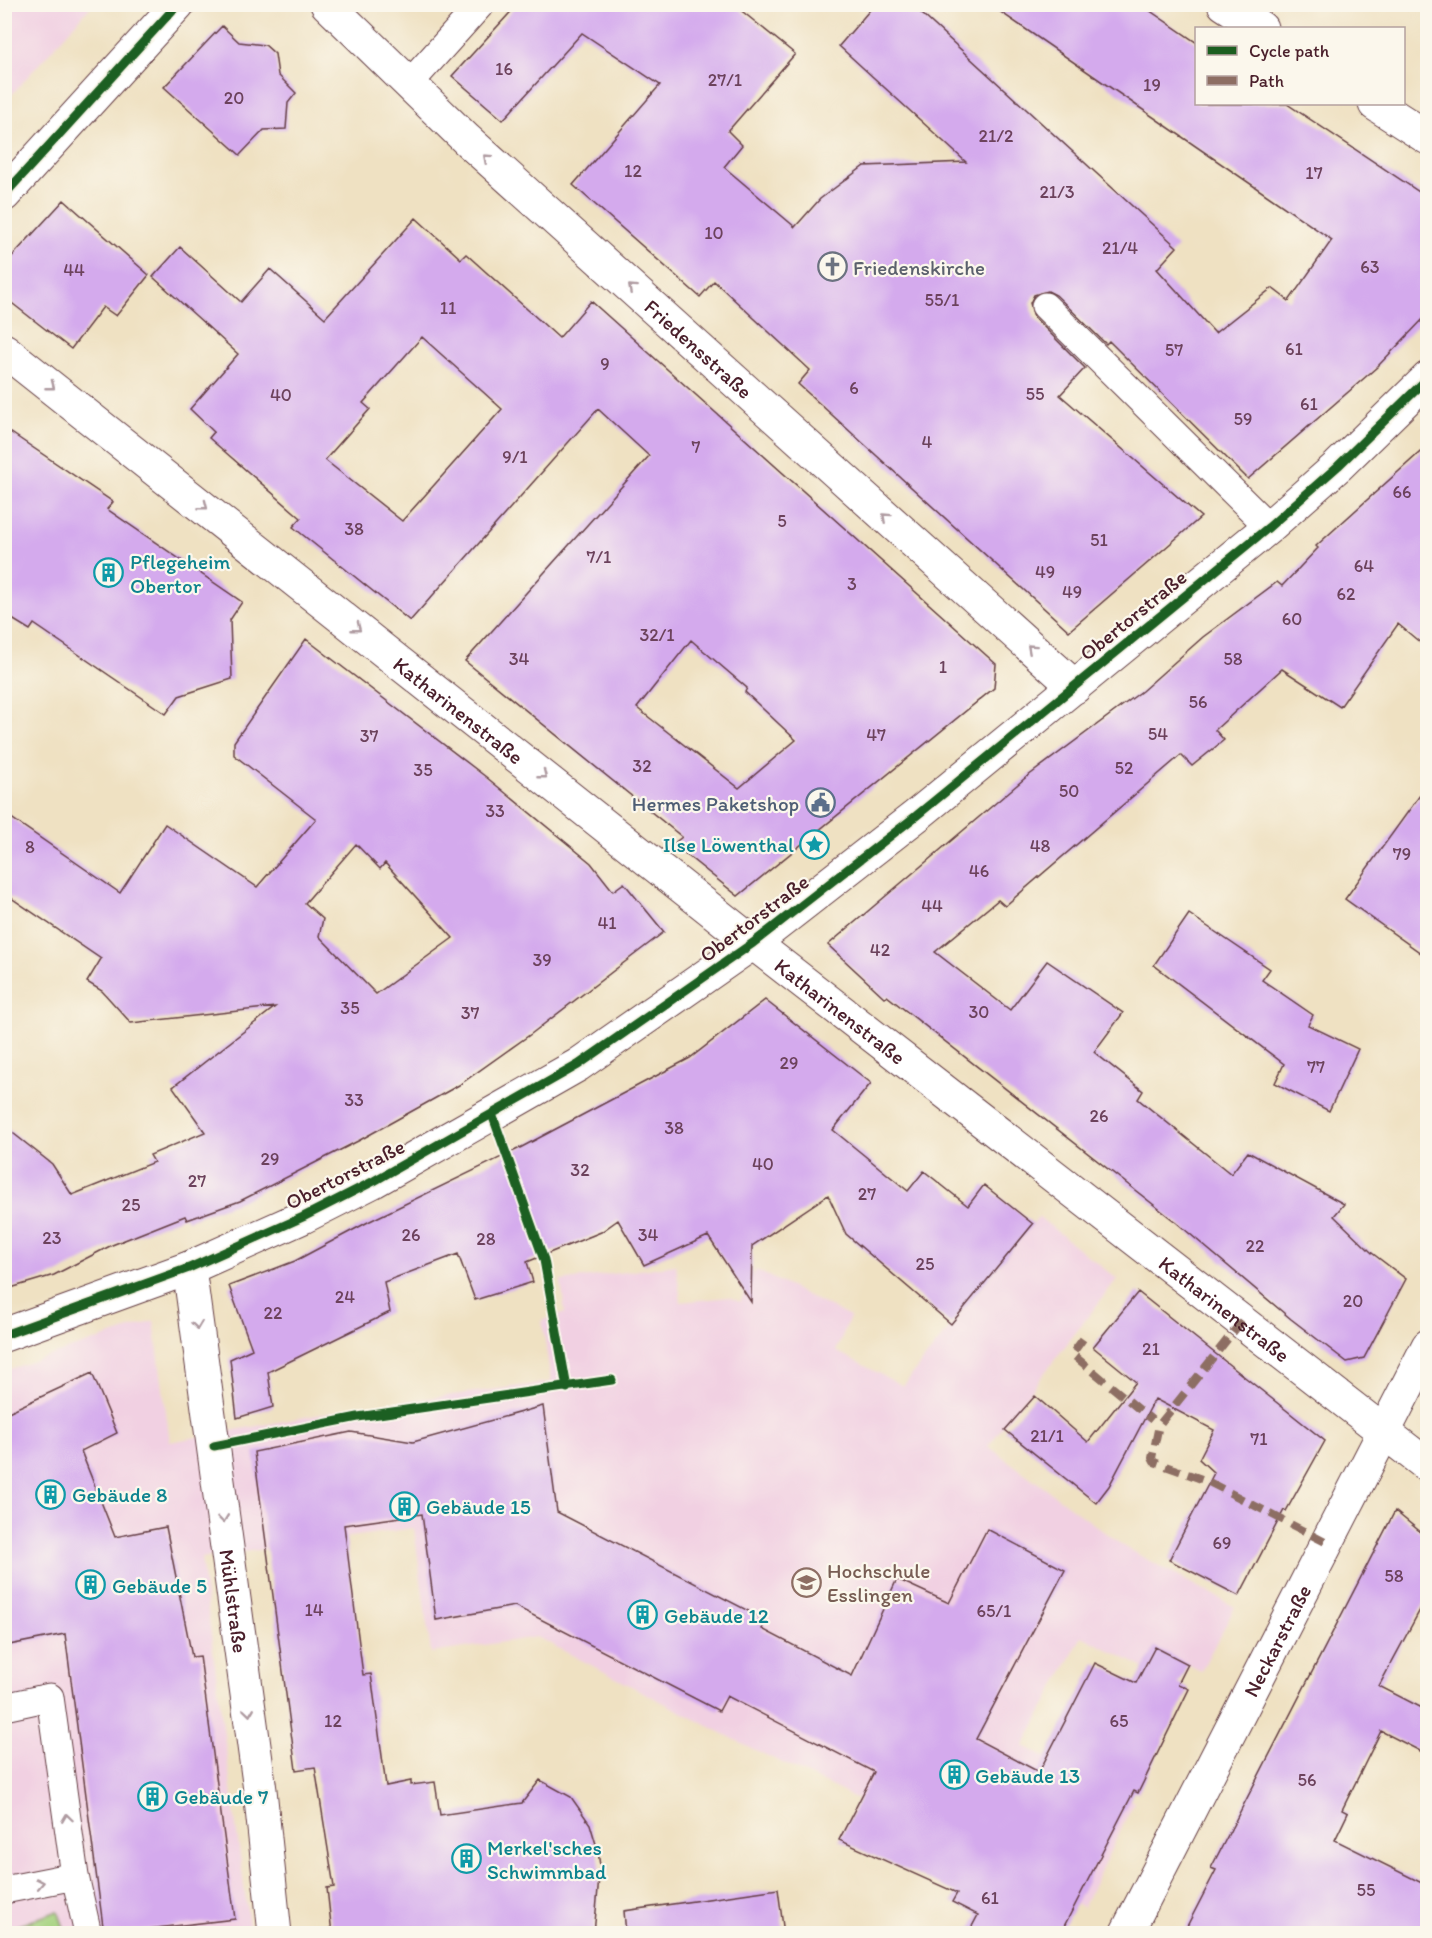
<svg xmlns="http://www.w3.org/2000/svg" width="1432" height="1938" font-family="Itim,sans-serif">
	<style>
		.built { fill: #f1d0e2 }
		.green { fill: #a4d17e; stroke: #777854; stroke-width: 1.5 }
		.building { fill: #d4aaed; fill-rule: evenodd }
		.lines { fill: none; stroke-linecap: round; stroke-linejoin: round }
		.service-casing { stroke: #633c42; stroke-width: 29 }
		.minor-casing { stroke: #633c42; stroke-width: 35 }
		.tertiary-casing { stroke: #633c42; stroke-width: 35 }
		.service { stroke: #fff; stroke-width: 27 }
		.minor { stroke: #fff; stroke-width: 33 }
		.tertiary { stroke: #fff; stroke-width: 33 }
		.quiet { stroke: #8d6e63; stroke-width: 8; stroke-dasharray: 15 8; stroke-linecap: butt }
		.cycleway-casing { stroke: #fbf7ec; stroke-width: 13 }
		.cycleway { stroke: #1b5e20; stroke-width: 9 }
		.oneway { stroke: #ae9aa0 }
		.labels { text-anchor: middle; dominant-baseline: central; stroke-width: 4.5; stroke-linejoin: round; paint-order: stroke }
		.number-label { font-size: 18px; fill: #6c425c }
		.worship-label { font-size: 21px; fill: #5b616d; stroke: #fbf7ec; text-anchor: start }
		.street-label { font-size: 21px; fill: #4a1f2b; stroke: #fbf7ec }
		.culture-label { font-size: 21px; fill: #0d838f; stroke: #fbf7ec; text-anchor: start }
		.service-label { font-size: 21px; fill: #4e5e75; stroke: #fbf7ec; text-anchor: end }
		.education-label { font-size: 21px; fill: #785e54; stroke: #fbf7ec; text-anchor: start }
	</style>
	<rect width="100%" height="100%" fill="#fbf7ec"/>
	<filter id="ink" filterUnits="userSpaceOnUse"><feTurbulence type="fractalNoise" baseFrequency=".0167" numOctaves="2"/><feDisplacementMap in="SourceGraphic" scale="12" xChannelSelector="R" yChannelSelector="G"/><feConvolveMatrix kernelMatrix="1 2 1 2 8 2 1 2 1" color-interpolation-filters="sRGB"/></filter>
	<filter id="wash" filterUnits="userSpaceOnUse"><feTurbulence type="fractalNoise" baseFrequency=".008" numOctaves="4" result="noise"/><feDisplacementMap in="SourceGraphic" scale="24" xChannelSelector="R" yChannelSelector="G"/><feGaussianBlur stdDeviation="1.35" result="paint"/><feColorMatrix in="noise" values="0 0 0 0 0 0 0 0 0 0 0 0 0 0 0 0 0 1.4 0 .05"/><feComposite in="paint" operator="in"/></filter>
	<g filter="url(#wash)">
		<rect width="100%" height="100%" fill="#efe1c2"/>
		<path class="built" d="M5,4L92,5L5,102L4,5Z
			M1039,1217L1117,1279L988,1446L1126,1548L1235,1607L1201,1671L1155,1648L1144,1668L1082,1636L1024,1746L1134,1802L1083,1907L747,1746L537,1637L431,1653L414,1528L201,1558L250,1933H5L4,1371L154,1321L170,1442L355,1408L551,1382L542,1320L565,1313L561,1281L676,1265L681,1302L729,1297L740,1302L756,1270L850,1317L836,1351L903,1386Z"/>
		<path class="green" d="M58,1911L66,1933H5V1930Z"/>
		<g id="blocks">
			<path class="building" d="M518,4H733L795,54L728,131L742,145L724,167L795,227L820,199L864,166L966,162L839,46L875,4H911L1177,247L1157,269L1215,333L1272,288L1289,301L1332,240L989,4H1140L1197,43V104H1287L1428,198V314L1377,367L1248,479L1109,341L1106,344L1056,295L1048,291L1034,295L1030,303L1034,317L1085,368L1060,395L1201,517L1069,631L798,384L810,370L714,281L700,297L573,185L660,85L582,33L503,120L452,76Z
				M222,26L239,42L265,45L275,54L278,75L296,93L288,103L286,129L264,130L240,155L164,87Z
				M64,200L149,275L116,316L103,307L71,349L4,297V265Z
				M416,218L461,259L466,254L559,338L591,301L996,664L994,688L738,896L673,844L682,837L465,661L649,456L598,409L410,621L293,527L301,518L209,438L214,432L190,409L238,354L153,277L180,247L241,302L270,269L325,318ZM422,337L502,409L402,521L325,460L370,409L363,403ZM691,640L747,688L745,692L796,740L739,788L637,708Z
				M4,428L113,502L107,509L242,602L230,620L232,679L179,696L166,714L34,624L30,630L4,614Z
				M1428,445V649L1398,624L1340,707L1282,669L1215,730L1224,740L1192,766L1181,755L1005,906L998,900L935,952L1010,1010L1047,961L1123,1013L1094,1052L1143,1091L1138,1099L1231,1174L1248,1152L1344,1204L1334,1216L1372,1253L1406,1279L1364,1358L1347,1362L1291,1319L1177,1223L887,996L885,998L828,945L1024,779L1142,691L1203,637L1277,582L1282,586L1318,548L1316,546Z
				M306,639L486,777L591,863L613,891L624,883L664,932L531,1034L459,1085L360,1140L240,1201L187,1220L185,1216L112,1245L54,1275L4,1290V1126L52,1164L72,1195L154,1162L150,1155L205,1132L173,1087L275,1007L131,1023L102,991L87,982L101,959L4,893V813L120,893L165,824L257,887L316,819L234,755V742ZM356,844L380,869L385,863L453,938L376,994L319,936L323,919L305,903Z
				M1428,784V958L1345,899Z
				M1189,914L1270,969L1262,980L1313,1015L1308,1025L1358,1049L1329,1111L1275,1083L1284,1064L1154,965Z
				M765,1000L871,1083L833,1130L908,1191L924,1171L968,1206L984,1185L1033,1224L951,1324L846,1234L828,1195L752,1246L751,1302L708,1236L644,1265L618,1220L601,1232L527,1262L533,1282L475,1300L458,1254L384,1282L390,1312L268,1372L273,1407L237,1418L230,1359L252,1349L229,1286L295,1261L370,1221L518,1149L690,1058Z
				M1138,1292L1325,1441L1286,1511L1284,1510L1239,1596L1169,1560L1214,1473L1199,1459L1214,1430L1155,1399L1109,1486L1096,1503L1005,1430L1035,1396L1088,1442L1136,1382L1093,1347Z
				M92,1373L117,1433L81,1451L115,1537L166,1527L192,1657L200,1656L235,1919L104,1934L65,1634L4,1646V1414Z
				M543,1406L557,1512L766,1620L762,1629L852,1676L897,1579L949,1603L987,1529L1065,1570L976,1739L1039,1772L1095,1663L1136,1683L1155,1647L1188,1664L1178,1684L1189,1689L1138,1793L1134,1791L1060,1934H968L978,1915L952,1902L957,1893L839,1840L874,1772L727,1696L719,1711L515,1606L436,1620L422,1514L344,1525L363,1675L371,1674L386,1786L411,1781V1785L435,1782L440,1815L522,1803L540,1780L571,1797L590,1824L598,1851L600,1866L594,1934H332L327,1888L334,1887L315,1767L296,1770L254,1452L351,1432L413,1442Z
				M1395,1511L1428,1538V1595L1379,1686L1428,1711V1755L1381,1731L1342,1810L1348,1813L1335,1840L1428,1886V1934H1183L1216,1870L1211,1868Z
				M778,1889L784,1934H626L624,1911Z"/>
		</g>
	</g>
	<g filter="url(#ink)">
		<use href="#blocks" fill-opacity="0" stroke="#633c42" stroke-width="1.5"/>
		<g class="lines">
			<defs>
				<path id="service" d="M409,84L481,4
					M1045,306L1269,527
					M4,1707L50,1697L75,1876L88,1934
					M4,1890L75,1876"/>
				<g id="minor">
					<path id="s1" d="M327,4L466,139L1075,687"/>
					<path d="M1224,4L1261,28"/>
					<path d="M1375,104L1428,138"/>
					<path d="M4,195L178,4"/>
					<path id="s2" d="M4,350L753,943L1428,1466"/>
					<path id="s3" d="M189,1268L260,1790L275,1934"/>
					<path d="M4,1335L189,1268L303,1217L374,1181L578,1065L753,943L916,816L1269,527L1338,466L1428,378"/>
				</g>
				<g id="tertiary">
					<path id="s4" d="M1126,1934L1428,1346"/>
				</g>
			</defs>
			<use href="#service" class="service-casing"/>
			<use href="#minor" class="minor-casing"/>
			<use href="#tertiary" class="tertiary-casing"/>
			<use href="#service" class="service"/>
			<use href="#minor" class="minor"/>
			<use href="#tertiary" class="tertiary"/>
			<path class="quiet" d="M1242,1321L1159,1425L1152,1458L1154,1462L1207,1481L1325,1542
				M1083,1339L1072,1354L1152,1420"/>
			<defs>
				<path id="cycleway" d="M4,195L178,4
					M492,1114L544,1260L567,1388
					M4,1335L189,1268L303,1217L374,1181L578,1065L753,943L916,816L1269,527L1338,466L1428,378
					M214,1446L358,1417L612,1380"/>
			</defs>
			<use href="#cycleway" class="cycleway-casing"/>
			<use href="#cycleway" class="cycleway"/>
		</g>
		<defs><path id="oneway-chevron" d="M-2-3.5L2.5 0L-2 3.5" fill="none" stroke-width="1.6" stroke-linecap="round" stroke-linejoin="round" transform="scale(1.5)"/></defs>
		<g class="oneway">
			<use href="#oneway-chevron" transform="translate(487 158) rotate(-138)"/>
			<use href="#oneway-chevron" transform="translate(632 288) rotate(-138)"/>
			<use href="#oneway-chevron" transform="translate(51 386) rotate(38)"/>
			<use href="#oneway-chevron" transform="translate(204 506) rotate(38)"/>
			<use href="#oneway-chevron" transform="translate(886 517) rotate(-138)"/>
			<use href="#oneway-chevron" transform="translate(357 628) rotate(38)"/>
			<use href="#oneway-chevron" transform="translate(1031 648) rotate(-138)"/>
			<use href="#oneway-chevron" transform="translate(543 775) rotate(38)"/>
			<use href="#oneway-chevron" transform="translate(197 1325) rotate(82)"/>
			<use href="#oneway-chevron" transform="translate(223 1519) rotate(83)"/>
			<use href="#oneway-chevron" transform="translate(249 1712) rotate(82)"/>
			<use href="#oneway-chevron" transform="translate(67 1818) rotate(-98)"/>
			<use href="#oneway-chevron" transform="translate(40 1883) rotate(-11)"/>
		</g>
	</g>
	<defs>
		<symbol id="church-ring" viewBox="-11 -11 22 22"><circle r="9.5" fill="#fbf7ec" stroke="#6b7280" stroke-width="1.5"/><path d="M-1.2-6h2.4v3.5h3.3v2.4h-3.3V6h-2.4V-.1h-3.3v-2.4h3.3Z" fill="#6b7280"/></symbol>
		<symbol id="building-ring" viewBox="-11 -11 22 22"><circle r="9.5" fill="#fbf7ec" stroke="#0f9aa8" stroke-width="1.5"/><path d="M-4-6H4V6H1V3H-1V6H-4ZM-2.5-4.3h1.7v1.8h-1.7ZM.8-4.3h1.7v1.8H.8ZM-2.5-1h1.7V.8h-1.7ZM.8-1h1.7V.8H.8Z" fill="#0f9aa8"/></symbol>
		<symbol id="civic-ring" viewBox="-11 -11 22 22"><circle r="9.5" fill="#fbf7ec" stroke="#5c6f8a" stroke-width="1.5"/><path d="M-.6-6.5H3V-4.5H.6V-3L4-1V1h2V6H-6V1h2V-1L-.6-3ZM-1.2 2.5V6h2.4V2.5Z" fill="#5c6f8a"/></symbol>
		<symbol id="sight-ring" viewBox="-11 -11 22 22"><circle r="9.5" fill="#fbf7ec" stroke="#0f9aa8" stroke-width="1.5"/><path d="M0-6L1.8-2.2L6-1.7L2.9 1.2L3.7 5.4L0 3.3L-3.7 5.4L-2.9 1.2L-6-1.7L-1.8-2.2Z" fill="#0f9aa8"/></symbol>
		<symbol id="university-ring" viewBox="-11 -11 22 22"><circle r="9.5" fill="#fbf7ec" stroke="#8d6e63" stroke-width="1.5"/><path d="M0-5L7-2L0 1L-7-2ZM-4 1L0 2.5L4 1V4Q0 6-4 4Z" fill="#8d6e63"/></symbol>
	</defs>
	<g fill-rule="evenodd">
		<use href="#church-ring" x="816" y="250" width="33" height="33"/>
		<use href="#building-ring" x="92" y="556" width="33" height="33"/>
		<use href="#civic-ring" x="804" y="786" width="33" height="33"/>
		<use href="#sight-ring" x="798" y="828" width="33" height="33"/>
		<use href="#building-ring" x="34" y="1478" width="33" height="33"/>
		<use href="#building-ring" x="388" y="1490" width="33" height="33"/>
		<use href="#university-ring" x="790" y="1566" width="33" height="33"/>
		<use href="#building-ring" x="74" y="1568" width="33" height="33"/>
		<use href="#building-ring" x="626" y="1598" width="33" height="33"/>
		<use href="#building-ring" x="938" y="1758" width="33" height="33"/>
		<use href="#building-ring" x="136" y="1780" width="33" height="33"/>
		<use href="#building-ring" x="450" y="1842" width="33" height="33"/>
	</g>
	<g class="labels">
		<g class="number-label">
			<text x="504" y="69">16</text>
			<text x="725" y="80">27/1</text>
			<text x="1152" y="85">19</text>
			<text x="234" y="98">20</text>
			<text x="996" y="136">21/2</text>
			<text x="633" y="171">12</text>
			<text x="1314" y="173">17</text>
			<text x="1057" y="192">21/3</text>
			<text x="714" y="233">10</text>
			<text x="1120" y="248">21/4</text>
			<text x="1370" y="267">63</text>
			<text x="74" y="270">44</text>
			<text x="942" y="300">55/1</text>
			<text x="448" y="308">11</text>
			<text x="1294" y="349">61</text>
			<text x="1174" y="350">57</text>
			<text x="605" y="364">9</text>
			<text x="854" y="388">6</text>
			<text x="1035" y="394">55</text>
			<text x="281" y="395">40</text>
			<text x="1309" y="404">61</text>
			<text x="1243" y="419">59</text>
			<text x="927" y="442">4</text>
			<text x="696" y="447">7</text>
			<text x="515" y="457">9/1</text>
			<text x="1402" y="492">66</text>
			<text x="782" y="521">5</text>
			<text x="354" y="529">38</text>
			<text x="1099" y="540">51</text>
			<text x="599" y="557">7/1</text>
			<text x="1364" y="566">64</text>
			<text x="1045" y="572">49</text>
			<text x="852" y="584">3</text>
			<text x="1072" y="592">49</text>
			<text x="1346" y="594">62</text>
			<text x="1292" y="619">60</text>
			<text x="657" y="635">32/1</text>
			<text x="519" y="659">34</text>
			<text x="1233" y="659">58</text>
			<text x="943" y="667">1</text>
			<text x="1198" y="702">56</text>
			<text x="1158" y="734">54</text>
			<text x="876" y="735">47</text>
			<text x="369" y="736">37</text>
			<text x="642" y="766">32</text>
			<text x="1124" y="768">52</text>
			<text x="423" y="770">35</text>
			<text x="1069" y="791">50</text>
			<text x="495" y="811">33</text>
			<text x="1040" y="846">48</text>
			<text x="30" y="847">8</text>
			<text x="1402" y="854">79</text>
			<text x="979" y="871">46</text>
			<text x="932" y="906">44</text>
			<text x="607" y="923">41</text>
			<text x="880" y="950">42</text>
			<text x="542" y="960">39</text>
			<text x="350" y="1008">35</text>
			<text x="979" y="1012">30</text>
			<text x="470" y="1013">37</text>
			<text x="789" y="1063">29</text>
			<text x="1316" y="1067">77</text>
			<text x="354" y="1100">33</text>
			<text x="1099" y="1116">26</text>
			<text x="674" y="1128">38</text>
			<text x="270" y="1159">29</text>
			<text x="763" y="1164">40</text>
			<text x="580" y="1170">32</text>
			<text x="197" y="1181">27</text>
			<text x="867" y="1194">27</text>
			<text x="131" y="1205">25</text>
			<text x="411" y="1235">26</text>
			<text x="648" y="1235">34</text>
			<text x="52" y="1238">23</text>
			<text x="486" y="1239">28</text>
			<text x="1255" y="1246">22</text>
			<text x="925" y="1264">25</text>
			<text x="345" y="1297">24</text>
			<text x="1353" y="1301">20</text>
			<text x="273" y="1313">22</text>
			<text x="1151" y="1349">21</text>
			<text x="1047" y="1436">21/1</text>
			<text x="1259" y="1439">71</text>
			<text x="1222" y="1543">69</text>
			<text x="1394" y="1576">58</text>
			<text x="314" y="1610">14</text>
			<text x="994" y="1611">65/1</text>
			<text x="333" y="1721">12</text>
			<text x="1119" y="1721">65</text>
			<text x="1307" y="1780">56</text>
			<text x="1366" y="1890">55</text>
			<text x="990" y="1898">61</text>
		</g>
		<g class="worship-label">
			<text x="853" y="267">Friedenskirche</text>
		</g>
		<g class="street-label">
			<text stroke="none"><textPath href="#s1" startOffset="507">Friedensstraße</textPath></text>
			<text transform="translate(1133 615) rotate(-39)">Obertorstraße</text>
			<text stroke="none"><textPath href="#s2" startOffset="580">Katharinenstraße</textPath></text>
			<text transform="translate(754 918) rotate(-37)">Obertorstraße</text>
			<text stroke="none"><textPath href="#s2" startOffset="1066">Katharinenstraße</textPath></text>
			<text transform="translate(345 1174) rotate(-27)">Obertorstraße</text>
			<text stroke="none"><textPath href="#s2" startOffset="1552">Katharinenstraße</textPath></text>
			<text stroke="none"><textPath href="#s3" startOffset="336">Mühlstraße</textPath></text>
			<text stroke="none"><textPath href="#s4" startOffset="330">Neckarstraße</textPath></text>
		</g>
		<g class="culture-label">
			<text x="130" y="561">Pflegeheim<tspan x="130" dy="24">Obertor</tspan></text>
			<text x="794" y="844" text-anchor="end">Ilse Löwenthal</text>
			<text x="72" y="1494">Gebäude 8</text>
			<text x="426" y="1506">Gebäude 15</text>
			<text x="112" y="1585">Gebäude 5</text>
			<text x="664" y="1615">Gebäude 12</text>
			<text x="975" y="1775">Gebäude 13</text>
			<text x="174" y="1796">Gebäude 7</text>
			<text x="487" y="1847">Merkel'sches<tspan x="487" dy="24">Schwimmbad</tspan></text>
		</g>
		<g class="service-label">
			<text x="799" y="803">Hermes Paketshop</text>
		</g>
		<g class="education-label">
			<text x="827" y="1570">Hochschule<tspan x="827" dy="24">Esslingen</tspan></text>
		</g>
	</g>
	<rect width="1432" height="1938" fill="none" stroke="#fbf7ec" stroke-width="24"/>
	<rect x="1195" y="27" width="210" height="78" fill="#fbf7ec" stroke="#b4a19f" stroke-width="1.5"/>
	<rect x="1207" y="46" width="30" height="9" fill="#1b5e20" stroke="#b4a19f" stroke-width="1.5"/>
	<text x="1249" y="57" font-size="18" fill="#4a1f2b">Cycle path</text>
	<rect x="1207" y="76" width="30" height="9" fill="#8d6e63" stroke="#b4a19f" stroke-width="1.5"/>
	<text x="1249" y="87" font-size="18" fill="#4a1f2b">Path</text>
</svg>
